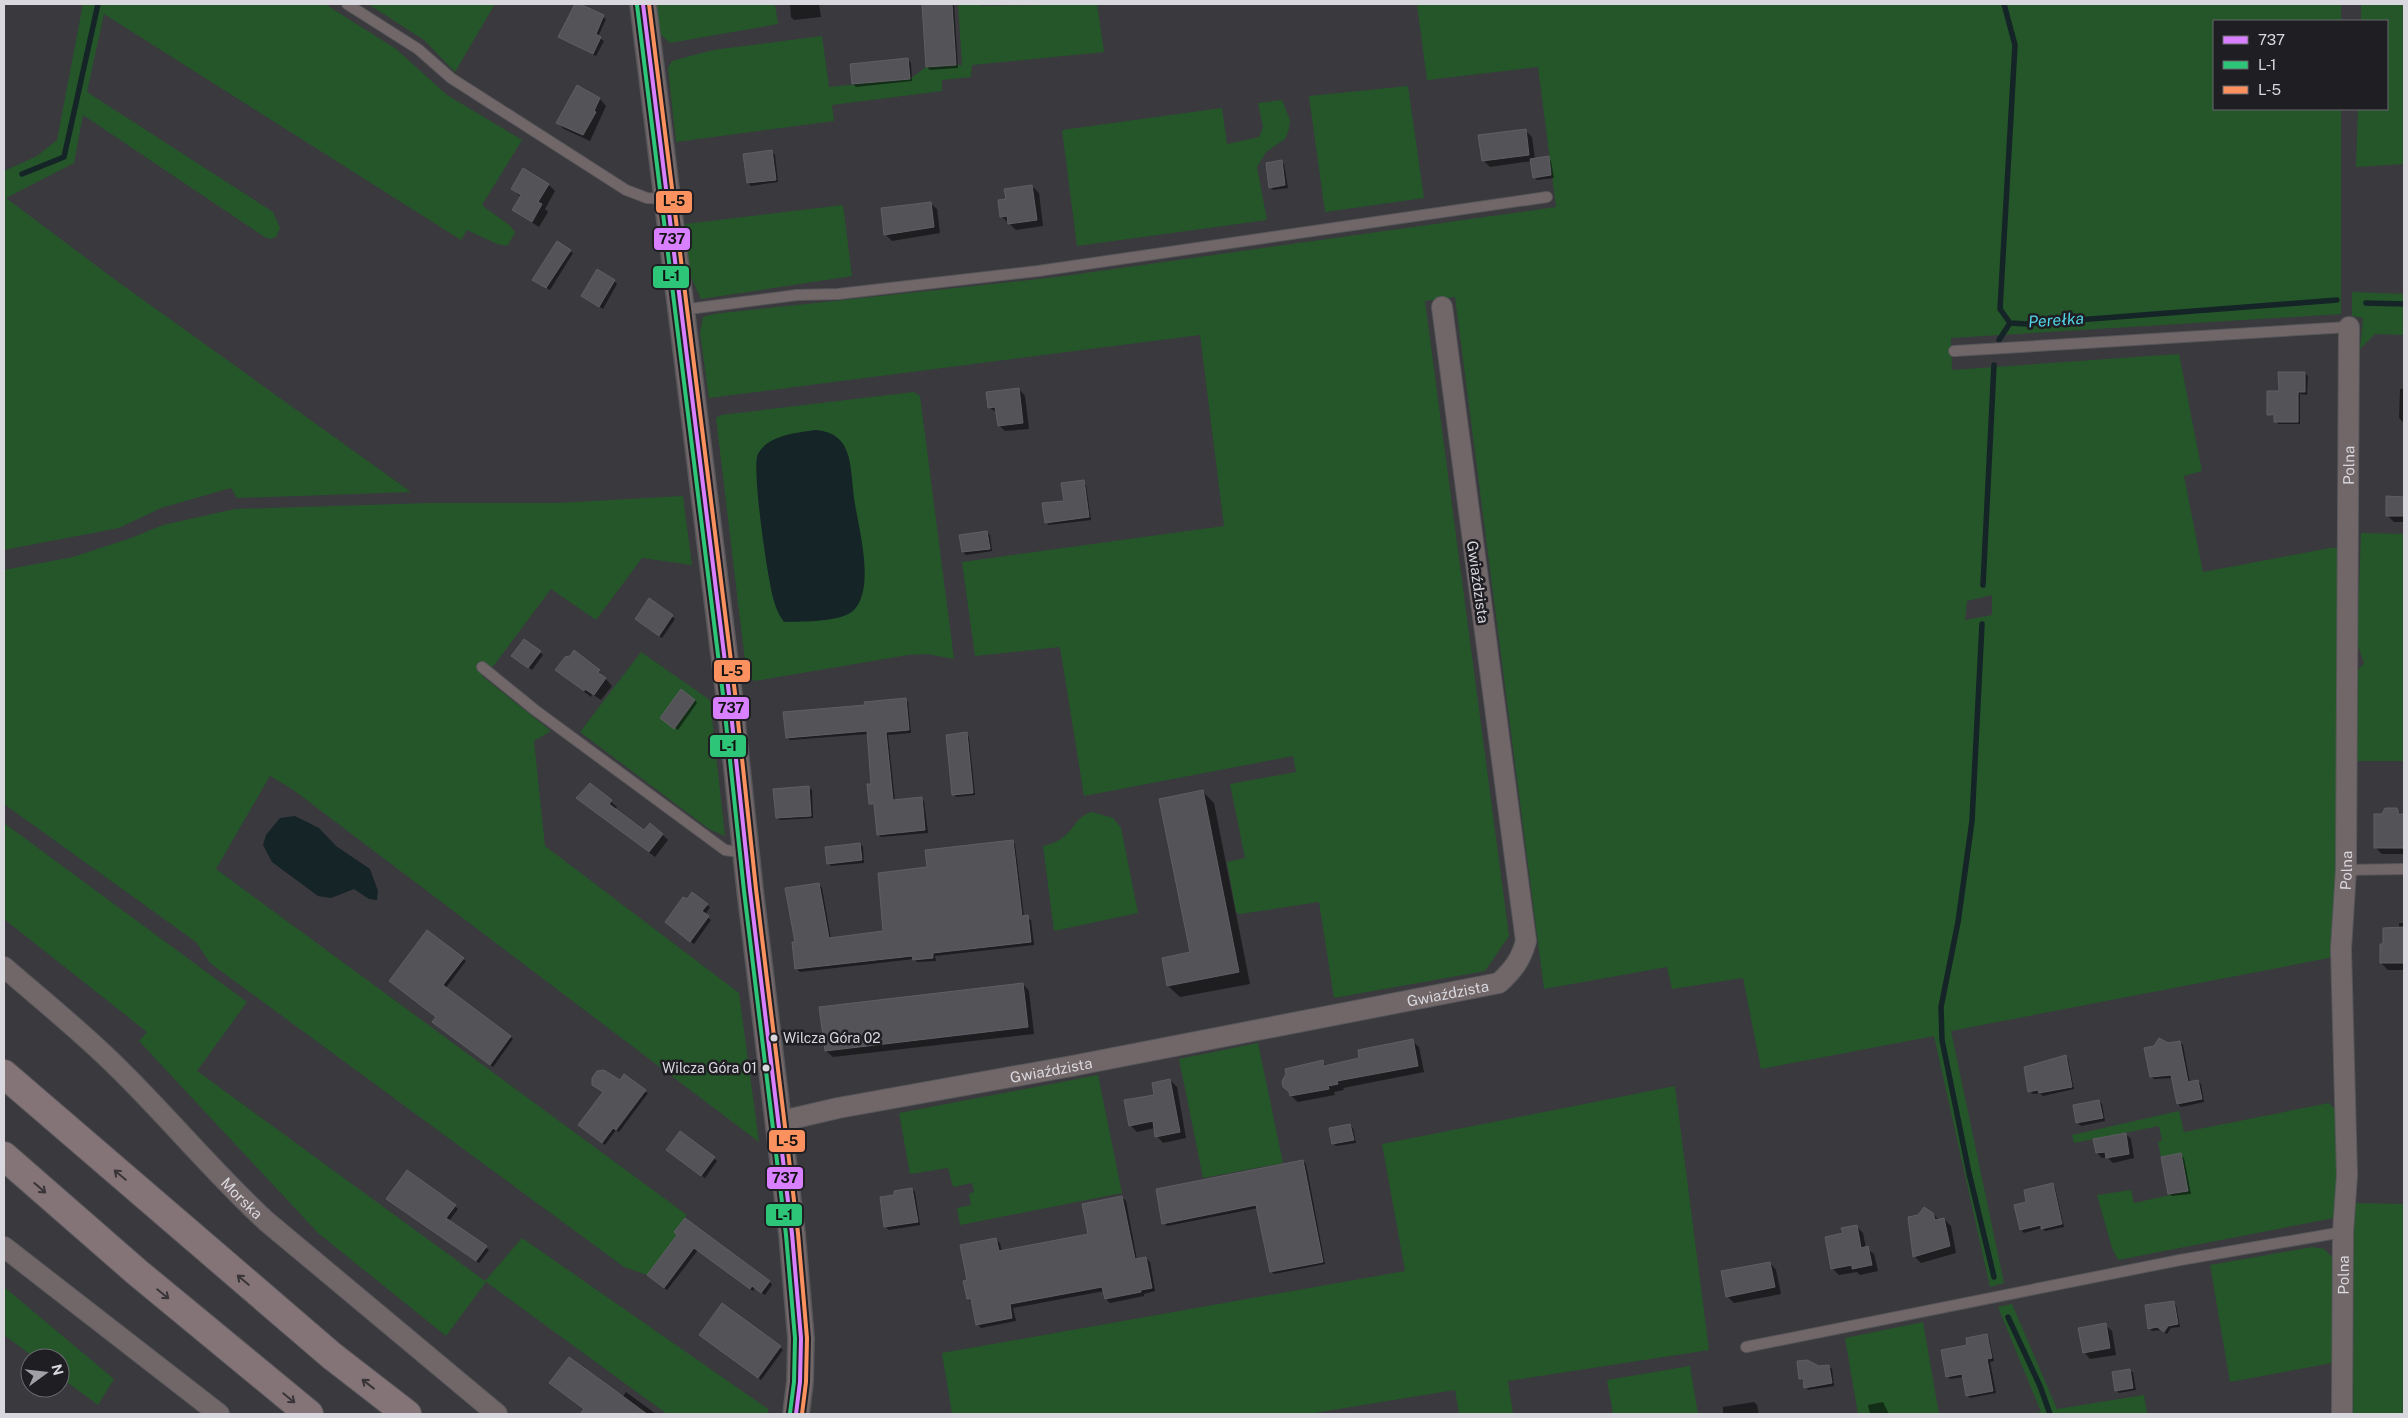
<svg xmlns="http://www.w3.org/2000/svg" width="2408" height="1418" font-family="'Public Sans',sans-serif">
	<style>
		.green { fill: #25562a; fill-rule: evenodd }
		.water { fill: #152427 }
		.shadow { fill: #0007 }
		.lines { fill: none; stroke-linecap: round; stroke-linejoin: round }
		.stream { stroke: #152427; stroke-width: 5.5 }
		.building { fill: #545458; stroke: #5f5e64 }
		.service-casing { stroke: #57565a; stroke-width: 12 }
		.minor-casing { stroke: #57565a; stroke-width: 22 }
		.tertiary-casing { stroke: #57565a; stroke-width: 28 }
		.motorway-casing { stroke: #57565a; stroke-width: 30 }
		.service { stroke: #726768; stroke-width: 10 }
		.minor { stroke: #726768; stroke-width: 20 }
		.tertiary { stroke: #726768; stroke-width: 25 }
		.motorway { stroke: #847477; stroke-width: 28 }
		.bus-1-casing { stroke: #1f1e23; stroke-width: 8 }
		.bus-2-casing { stroke: #1f1e23; stroke-width: 8 }
		.bus-3-casing { stroke: #1f1e23; stroke-width: 8 }
		.bus-1 { stroke: #d880ff; stroke-width: 4 }
		.bus-2 { stroke: #2dc577; stroke-width: 4 }
		.bus-3 { stroke: #fa915f; stroke-width: 4 }
		.oneway { stroke: #383438 }
		.bus-dot { fill: #d9d8df; stroke: #1f1e23; stroke-width: 2 }
		.labels { text-anchor: middle; dominant-baseline: central; stroke-width: 5; stroke-linejoin: round; paint-order: stroke }
		.bus-label { font-size: 14px; fill: #d9d8df; stroke: #1f1e23; text-anchor: start }
		.street-label { font-size: 15px; fill: #d9d8df; stroke: #1f1e23 }
		.water-label { font-size: 16px; font-style: italic; fill: #51d4e8; stroke: #1f1e23 }
		.line-badge { stroke: #1f1e23; stroke-width: 2 }
		.pale-badge-label { font-size: 14px; text-anchor: middle; font-weight: bold; fill: #111 }
	</style>
	<rect width="100%" height="100%" fill="#39393e"/>
	<path class="green" d="M83,4H325L396,49L447,95L522,140L482,205C490,213 514,225 515,233L507,246L497,244L467,230L461,240L104,14L87,92L273,212L280,228L276,237L270,239L263,236L83,115L74,163L6,198L114,279L411,492L237,498L231,488L161,508L119,528L4,550V171L37,156L57,140Z
		M368,4H495L455,72L424,40Z
		M656,4H775L778,24L670,43L659,33Z
		M958,4H980L981,6L1097,4L1104,52L972,65L971,77L942,80V91L832,105L834,121L676,142L668,68L672,61L713,50L822,36L829,87L910,79L926,67L962,65Z
		M1417,4H2341V21H2214V109H2341V314L1951,338L1952,370L2179,354L2202,471L2184,476L2203,572L2330,548H2338L2340,568L2335,954L2329,958L1951,1031L2004,1283L1990,1287L1934,1036L1761,1069L1743,978L1672,989L1667,967L1544,989L1455,297L1425,301L1509,936L1485,971L1334,998L1319,902L1240,914L1236,912L1227,862L1245,858L1230,784L1296,772L1293,756L1084,796L1060,647L975,656L962,562L1224,526L1200,335L709,398L700,333L703,317L713,314L1057,277L1556,207L1538,67L1427,80ZM1992,595V615L1965,620L1967,601Z
		M2361,4H2404V164L2356,167L2358,109H2387V21H2361Z
		M1408,86L1424,198L1325,212L1309,96Z
		M1282,100L1290,120L1289,129L1285,139L1266,152L1257,167L1267,220L1077,246L1062,130L1222,108L1227,144L1259,137L1263,127L1258,103Z
		M843,205L852,276L701,299L690,275L685,224Z
		M2352,292L2404,294V335L2375,334L2360,349L2363,318L2352,316Z
		M914,392L920,396L954,659L927,654L908,655L755,681L747,678L716,418L721,415Z
		M683,496L692,565L642,558L596,620L551,589L495,664L482,676L551,731L534,741L545,846L739,993L759,1142L292,789L270,776L216,869L687,1215L674,1232L677,1235L647,1275L624,1267L210,963L196,942L4,804V570L73,557L131,538L163,525L235,509L430,503H557Z
		M2361,533L2404,534V761H2352L2354,675L2364,663L2357,643Z
		M641,652L710,700L725,836L709,829L580,732Z
		M1092,812L1113,818L1121,828L1138,913L1054,931L1043,846C1076,839 1070,818 1092,812Z
		M4,823L247,1002L197,1071L485,1281L522,1238L768,1409V1414H667L486,1282L446,1336L318,1233L139,1041L147,1032L4,919Z
		M1258,1043L1283,1163L1203,1178L1179,1059Z
		M1098,1075L1122,1193L960,1225L957,1208L971,1205L969,1194L974,1192L972,1183L953,1187L948,1168L910,1174L899,1113Z
		M1675,1086L1709,1350L1508,1381L1513,1414H1459L1455,1390L1308,1414H952L942,1353L1405,1271L1382,1144Z
		M2329,1103L2335,1110L2338,1212L2334,1218L2118,1260L2112,1248L2097,1195L2131,1190L2134,1203L2188,1191L2181,1154L2161,1157L2158,1142L2162,1140L2159,1126L2074,1143L2072,1135L2179,1111L2184,1132Z
		M2354,1203L2404,1204V1414H2353Z
		M2313,1247L2324,1249L2336,1261L2332,1363L2230,1382L2210,1265Z
		M4,1287L114,1379L98,1405L60,1377V1358H35L4,1335Z
		M2012,1304L2057,1409L2144,1395L2147,1414H2027L2041,1412L1998,1307Z
		M1923,1322L1939,1414H1858L1845,1338Z
		M1690,1366L1698,1414H1613L1607,1380Z"/>
	<path class="water" d="M815,430C830,431 842,437 847,452C852,465 852,484 854,498C858,527 876,586 854,610C841,623 801,621 784,622C779,615 776,609 774,601C768,583 751,466 758,454C768,435 796,433 815,430Z
		M295,816L319,828L336,846L370,869L378,891L377,900L369,899L354,889L331,898L318,896L272,862L263,845L266,835L280,818Z"/>
	<path class="shadow" d="M576,4L606,19L598,37L604,41L596,56L559,37Z
		M790,4H819L821,17L794,20L791,17Z
		M924,4H954L958,68L930,70L927,67Z
		M908,60L911,63L912,81L856,87L853,84Z
		M578,87L600,99L606,106L590,141L564,129L558,123Z
		M1525,130L1532,137L1535,159L1548,158L1551,161L1554,178L1537,180L1534,177L1532,161L1490,167L1483,160Z
		M772,152L775,155L778,182L751,186L748,183Z
		M1281,161L1284,164L1288,188L1273,190L1270,187Z
		M549,185L555,191L545,209L548,212L539,227L513,210L521,197L512,189Z
		M1032,186L1039,193L1043,226L1016,230L1001,216L1007,200Z
		M930,203L937,209L940,233L892,241L885,234Z
		M570,251L573,253L550,290L537,282Z
		M614,281L617,284L603,309L586,298Z
		M2305,373L2308,376L2307,395L2300,394V424H2278L2275,417L2268,414L2280,392Z
		M1019,389L1025,396L1029,429L1005,431L999,425L997,413L989,407Z
		M2400,389H2404V423L2399,418Z
		M1083,482L1086,485L1091,520L1049,525L1046,522Z
		M2387,498H2404V522H2394L2387,515Z
		M987,532L990,535L992,551L966,555L963,552Z
		M649,600L675,619L662,638L639,622Z
		M540,652L543,655L532,670L516,658Z
		M556,670L599,671L612,686L601,700L592,694L591,697Z
		M905,699L908,702L911,733L888,735L895,801L921,798L924,801L928,833L881,837L878,834L875,806L870,803L873,785L868,734L790,740L787,737L866,706Z
		M695,700L697,703L678,730L663,719Z
		M966,734L969,737L975,795L956,797L954,794Z
		M590,784L617,807L615,810L645,831L663,835L668,840L655,857L584,803Z
		M809,788L812,790L813,818L780,820L777,817Z
		M1202,791L1214,803L1250,984L1180,997L1168,986L1191,953Z
		M2396,809L2404,816V854H2382L2375,847L2382,815Z
		M1012,841L1015,844L1024,917L1031,920L1034,945L935,956L936,961L917,962L914,959L800,972L797,969L796,943L819,884L822,888L831,939L884,932L929,868Z
		M860,844L863,847L864,863L831,866L828,863Z
		M707,905L710,907L705,915L711,920L694,944L669,925Z
		M2399,923H2404V970H2388L2381,963L2384,945L2399,929Z
		M463,959L466,961L445,989L513,1039L493,1067L436,1025L437,1017L394,984Z
		M1023,984L1029,991L1034,1034L833,1057L826,1051Z
		M1412,1041L1419,1047L1424,1072L1343,1088L1344,1090L1334,1092L1335,1095L1298,1102L1291,1096L1323,1062L1327,1066L1361,1059Z
		M2180,1042L2183,1045L2190,1083L2198,1081L2201,1084L2204,1102L2181,1107L2178,1104L2173,1078L2154,1079L2151,1076L2167,1045Z
		M2066,1056L2068,1059L2074,1089L2043,1096L2040,1093L2033,1094L2030,1091Z
		M1170,1080L1177,1087L1186,1138L1163,1143L1157,1136L1155,1128L1137,1132L1130,1125Z
		M620,1082L648,1093L619,1132L616,1130L605,1145L583,1128L604,1093Z
		M2099,1101L2102,1104L2105,1121L2081,1126L2078,1123L2074,1106Z
		M1350,1126L1353,1128L1356,1143L1336,1146L1333,1143Z
		M2126,1134L2131,1139L2134,1158L2113,1163L2107,1157L2102,1158L2097,1153Z
		M670,1153L714,1158L717,1161L705,1178Z
		M2181,1155L2184,1158L2191,1194L2172,1196L2169,1193Z
		M1303,1161L1306,1164L1325,1264L1274,1274L1271,1271L1258,1208L1167,1226L1164,1223Z
		M2052,1184L2055,1187L2064,1227L2045,1231L2042,1228L2024,1233L2021,1230L2028,1203Z
		M912,1189L915,1192L920,1225L889,1230L886,1227L896,1196Z
		M1122,1197L1126,1201L1137,1260L1146,1258L1150,1262L1155,1291L1144,1294V1296L1110,1303L1106,1299L1104,1291L1013,1308L1016,1321L981,1328L977,1324L973,1303L968,1299L969,1281L996,1240L1000,1243L1002,1252L1090,1235Z
		M390,1202L455,1206L458,1209L449,1221L489,1250L479,1263Z
		M1933,1214L1939,1220L1944,1219L1951,1226L1956,1253L1921,1263L1914,1256Z
		M685,1220L770,1282L772,1285L765,1295L755,1288L753,1291L698,1250L667,1290L651,1278Z
		M1856,1226L1863,1233L1866,1248L1874,1254L1878,1271L1860,1275L1857,1272L1839,1275L1833,1269L1827,1238L1844,1234Z
		M1770,1263L1776,1270L1781,1294L1734,1303L1727,1296Z
		M2173,1302L2176,1305L2180,1327L2171,1328L2167,1334L2161,1330L2152,1331L2149,1328Z
		M723,1305L783,1350L761,1380L704,1337Z
		M2105,1325L2112,1331L2116,1355L2090,1359L2084,1352Z
		M1986,1335L1989,1338L1994,1361L1990,1362L1996,1393L1970,1398L1967,1395L1964,1377L1950,1379L1947,1376L1968,1346Z
		M1829,1366L1832,1369L1834,1386L1808,1390L1801,1379L1819,1368Z
		M2130,1370L2133,1373L2136,1390L2119,1393L2116,1390Z
		M626,1392L656,1414H636L624,1405L617,1414H582L586,1409L622,1398Z
		M1754,1402L1757,1405L1759,1414H1723V1407Z
		M1883,1402L1889,1414H1870L1868,1405Z"/>
	<g class="lines">
		<path class="stream" d="M2004,4L2015,45L2000,309L2010,323L2027,324L2337,300
			M22,174L64,157L98,4
			M2366,303L2404,304
			M1999,340L2010,323
			M1983,585L1994,365
			M1982,624L1972,821L1958,922L1941,1007L1942,1040L1969,1173L1994,1277
			M2008,1317L2040,1386L2050,1414"/>
	</g>
	<path class="building" d="M575,4H580L604,15L596,34L601,37L593,54L558,37Z
		M922,4H952L956,65L926,67Z
		M908,58L910,79L852,84L850,64Z
		M577,85L600,98L594,111L596,112L583,135L556,123Z
		M1526,129L1529,155L1482,161L1478,135Z
		M772,150L776,180L747,183L743,154Z
		M1549,156L1551,175L1533,178L1530,159Z
		M1282,160L1285,185L1269,188L1266,163Z
		M523,168L549,184L538,202L542,204L532,222L512,210L521,195L511,189Z
		M1032,185L1037,220L1008,224L1007,216L1000,217L998,200L1006,199L1004,189Z
		M931,202L934,227L884,235L881,208Z
		M557,241L571,250L546,288L532,280Z
		M597,269L615,280L599,307L581,296Z
		M2278,372H2305V392H2298V422H2274V415H2267V391H2279Z
		M1019,388L1023,423L998,426L995,407L988,408L986,392Z
		M1084,480L1089,517L1045,523L1042,503L1064,501L1061,483Z
		M2386,496L2404,497V516H2386Z
		M987,531L990,549L962,552L959,535Z
		M649,598L673,615L659,636L635,619Z
		M524,639L541,651L528,668L511,656Z
		M574,650L600,670L598,672L606,678L594,695L585,689L584,691L555,670L565,657L570,656Z
		M681,689L695,700L674,729L660,718Z
		M906,698L909,730L886,732L893,800L922,797L925,830L877,835L874,804H869L867,784H871L867,731L786,738L783,712L865,705L864,702Z
		M967,732L973,793L952,795L946,735Z
		M590,783L612,800L609,804L644,830L650,823L663,834L649,852L576,798Z
		M809,786L811,816L776,818L773,789Z
		M1203,790L1239,972L1167,986L1162,958L1190,952L1159,799Z
		M2385,808H2397L2399,814H2404V848H2374V814H2382Z
		M1013,840L1022,916L1028,915L1031,942L933,953V958L913,960L912,956L795,969L792,942H795L785,888L819,883L829,938L883,931L878,873L927,867L925,850Z
		M860,843L862,860L827,864L825,847Z
		M692,892L708,904L702,911L709,916L690,942L665,922L683,897L687,899Z
		M2404,927V963H2380V944H2383V928Z
		M427,930L464,958L443,985L511,1036L490,1065L432,1022L436,1017L389,981Z
		M1023,983L1028,1027L825,1051L819,1007Z
		M2159,1038L2168,1043L2180,1041L2188,1082L2198,1080L2202,1099L2177,1104L2171,1075L2150,1077L2144,1048L2154,1046Z
		M1413,1039L1418,1066L1337,1081L1338,1084L1328,1086L1329,1089L1290,1096L1289,1092L1283,1087L1282,1081L1286,1074L1285,1069L1323,1060L1324,1066L1359,1058L1358,1050Z
		M2066,1055L2072,1087L2039,1093L2038,1090L2028,1092L2024,1067Z
		M604,1070L620,1080L624,1074L646,1090L616,1130L613,1128L602,1143L578,1125L603,1092L592,1085V1078L597,1071Z
		M1170,1079L1180,1132L1155,1137L1153,1121L1129,1126L1124,1100L1154,1095L1152,1083Z
		M2099,1100L2103,1118L2076,1123L2073,1105Z
		M1350,1124L1354,1140L1332,1144L1329,1128Z
		M680,1131L715,1157L701,1176L666,1150Z
		M2126,1133L2129,1154L2106,1158L2105,1152L2096,1153L2093,1139Z
		M2181,1153L2188,1191L2168,1194L2161,1157Z
		M1303,1160L1323,1262L1270,1272L1256,1205L1162,1224L1156,1189Z
		M407,1170L456,1205L446,1218L487,1246L476,1261L386,1199Z
		M2053,1183L2062,1224L2041,1229V1225L2020,1230L2014,1205L2026,1202L2024,1190Z
		M912,1188L918,1222L884,1227L880,1197L894,1195V1191Z
		M1122,1196L1135,1259L1146,1257L1152,1288L1141,1290V1292L1105,1299L1102,1287L1010,1304L1012,1318L976,1325L971,1299H967L963,1281L967,1280L960,1245L996,1238L999,1251L1088,1234L1082,1204Z
		M1924,1207L1933,1213L1935,1220L1944,1218L1950,1246L1913,1257L1908,1217L1918,1215Z
		M685,1218L770,1281L761,1293L752,1286L750,1289L694,1248L664,1288L647,1275L677,1235L674,1232Z
		M1857,1225L1861,1248L1868,1246L1872,1265L1852,1269V1265L1831,1269L1825,1237L1843,1233L1841,1228Z
		M1770,1262L1775,1287L1726,1297L1721,1271Z
		M2174,1301L2178,1324L2168,1326L2164,1332L2157,1327L2148,1329L2145,1305Z
		M722,1303L781,1346L758,1378L699,1335Z
		M2106,1323L2110,1348L2083,1353L2078,1328Z
		M1987,1334L1992,1358L1987,1359L1993,1391L1966,1396L1962,1374L1946,1377L1941,1350L1967,1345L1966,1338Z
		M569,1357L609,1386L647,1414H580L584,1409L549,1383Z
		M1807,1360L1819,1366L1829,1365L1832,1383L1804,1388L1803,1379H1799L1797,1361Z
		M2130,1369L2133,1388L2115,1391L2112,1372Z"/>
	<g class="lines">
		<defs>
			<path id="service" d="M347,4L418,49L451,78L626,190L647,198L667,199
				M681,310L797,295L838,294L1038,271L1547,197
				M1954,351L2349,327
				M482,667L535,710L725,850L746,853
				M2346,870L2404,869
				M1746,1347L2180,1260L2343,1232"/>
			<g id="minor">
				<path id="s1" d="M4,967C42,1000 82,1032 118,1068C169,1118 214,1173 266,1221L497,1414"/>
				<path id="s2" d="M778,1122L838,1108L1072,1066L1499,983C1513,970 1521,960 1526,941L1442,307"/>
				<path d="M4,1247L219,1414"/>
				<path id="s3" d="M2342,1414L2343,1232L2347,1175L2341,949L2346,870L2349,327"/>
			</g>
			<path id="tertiary" d="M643,4L729,694L750,890L792,1234L801,1338L800,1382L796,1414"/>
			<path id="motorway" d="M4,1074L332,1356L407,1414
				M4,1156L138,1273L309,1414"/>
		</defs>
		<use href="#service" class="service-casing"/>
		<use href="#minor" class="minor-casing"/>
		<use href="#tertiary" class="tertiary-casing"/>
		<use href="#motorway" class="motorway-casing"/>
		<use href="#service" class="service"/>
		<use href="#minor" class="minor"/>
		<use href="#tertiary" class="tertiary"/>
		<use href="#motorway" class="motorway"/>
		<defs>
			<path id="bus-1" d="M643,4L729,694L750,890L792,1234L801,1338L800,1382L796,1414"/>
			<path id="bus-2" d="M637,5L723,695L744,891L786,1235L795,1338L794,1382L790,1413"/>
			<path id="bus-3" d="M649,4L735,693L756,889L798,1233L807,1338L806,1382L802,1414"/>
		</defs>
		<use href="#bus-1" class="bus-1-casing"/>
		<use href="#bus-2" class="bus-2-casing"/>
		<use href="#bus-3" class="bus-3-casing"/>
		<use href="#bus-1" class="bus-1"/>
		<use href="#bus-2" class="bus-2"/>
		<use href="#bus-3" class="bus-3"/>
	</g>
	<defs><path id="oneway-shaft" d="M-6 0H5M1.5-3L5.5 0L1.5 3" fill="none" stroke-width="1.6" stroke-linecap="round" stroke-linejoin="round" transform="scale(1.25)"/></defs>
	<g class="oneway">
		<use href="#oneway-shaft" transform="translate(120 1175) rotate(-140)"/>
		<use href="#oneway-shaft" transform="translate(40 1188) rotate(41)"/>
		<use href="#oneway-shaft" transform="translate(243 1280) rotate(-140)"/>
		<use href="#oneway-shaft" transform="translate(163 1294) rotate(39)"/>
		<use href="#oneway-shaft" transform="translate(368 1384) rotate(-142)"/>
		<use href="#oneway-shaft" transform="translate(289 1398) rotate(39)"/>
	</g>
	<g class="bus-dot">
		<circle cx="774" cy="1038" r="4.5"/>
		<circle cx="766" cy="1068" r="4.5"/>
	</g>
	<g class="labels">
		<g class="bus-label">
			<text x="783" y="1038">Wilcza Góra 02</text>
			<text x="757" y="1068" text-anchor="end">Wilcza Góra 01</text>
		</g>
		<g class="street-label">
			<text stroke="none"><textPath href="#s3" startOffset="949">Polna</textPath></text>
			<text transform="translate(1478 582) rotate(82)">Gwiaździsta</text>
			<text stroke="none"><textPath href="#s3" startOffset="544">Polna</textPath></text>
			<text stroke="none"><textPath href="#s2" startOffset="682">Gwiaździsta</textPath></text>
			<text stroke="none"><textPath href="#s2" startOffset="278">Gwiaździsta</textPath></text>
			<text stroke="none"><textPath href="#s1" startOffset="332">Morska</textPath></text>
			<text stroke="none"><textPath href="#s3" startOffset="139">Polna</textPath></text>
		</g>
		<g class="water-label">
			<text transform="translate(2056 320) rotate(-4)">Perełka</text>
		</g>
	</g>
	<g class="line-badge">
		<rect x="655" y="190" width="38" height="24" rx="5" fill="#fa915f"/>
		<rect x="653" y="227" width="38" height="24" rx="5" fill="#d880ff"/>
		<rect x="652" y="265" width="38" height="24" rx="5" fill="#2dc577"/>
		<rect x="713" y="659" width="38" height="24" rx="5" fill="#fa915f"/>
		<rect x="712" y="696" width="38" height="24" rx="5" fill="#d880ff"/>
		<rect x="709" y="734" width="38" height="24" rx="5" fill="#2dc577"/>
		<rect x="768" y="1129" width="38" height="24" rx="5" fill="#fa915f"/>
		<rect x="766" y="1166" width="38" height="24" rx="5" fill="#d880ff"/>
		<rect x="765" y="1203" width="38" height="24" rx="5" fill="#2dc577"/>
	</g>
	<g class="pale-badge-label">
		<text x="674" y="206">L-5</text>
		<text x="672" y="244">737</text>
		<text x="671" y="281">L-1</text>
		<text x="732" y="676">L-5</text>
		<text x="731" y="713">737</text>
		<text x="728" y="751">L-1</text>
		<text x="787" y="1146">L-5</text>
		<text x="785" y="1183">737</text>
		<text x="784" y="1220">L-1</text>
	</g>
	<rect width="2408" height="1418" fill="none" stroke="#d9d8df" stroke-width="10"/>
	<rect x="2213" y="20" width="175" height="90" fill="#1f1e23" stroke="#69686e"/>
	<rect x="2223" y="36" width="25" height="8" fill="#d880ff" stroke="#69686e"/>
	<text x="2258" y="45" font-size="15" fill="#d9d8df">737</text>
	<rect x="2223" y="61" width="25" height="8" fill="#2dc577" stroke="#69686e"/>
	<text x="2258" y="70" font-size="15" fill="#d9d8df">L-1</text>
	<rect x="2223" y="86" width="25" height="8" fill="#fa915f" stroke="#69686e"/>
	<text x="2258" y="95" font-size="15" fill="#d9d8df">L-5</text>
	<g transform="translate(45 1373) rotate(75)"><circle r="24" fill="#1f1e23" stroke="#69686e"/>
	<path d="M0-4L9 19L0 12L-9 19Z" fill="#a1a0a7"/>
	<text y="-8" font-size="14" font-weight="bold" text-anchor="middle" fill="#d9d8df">N</text>
	</g>
</svg>
